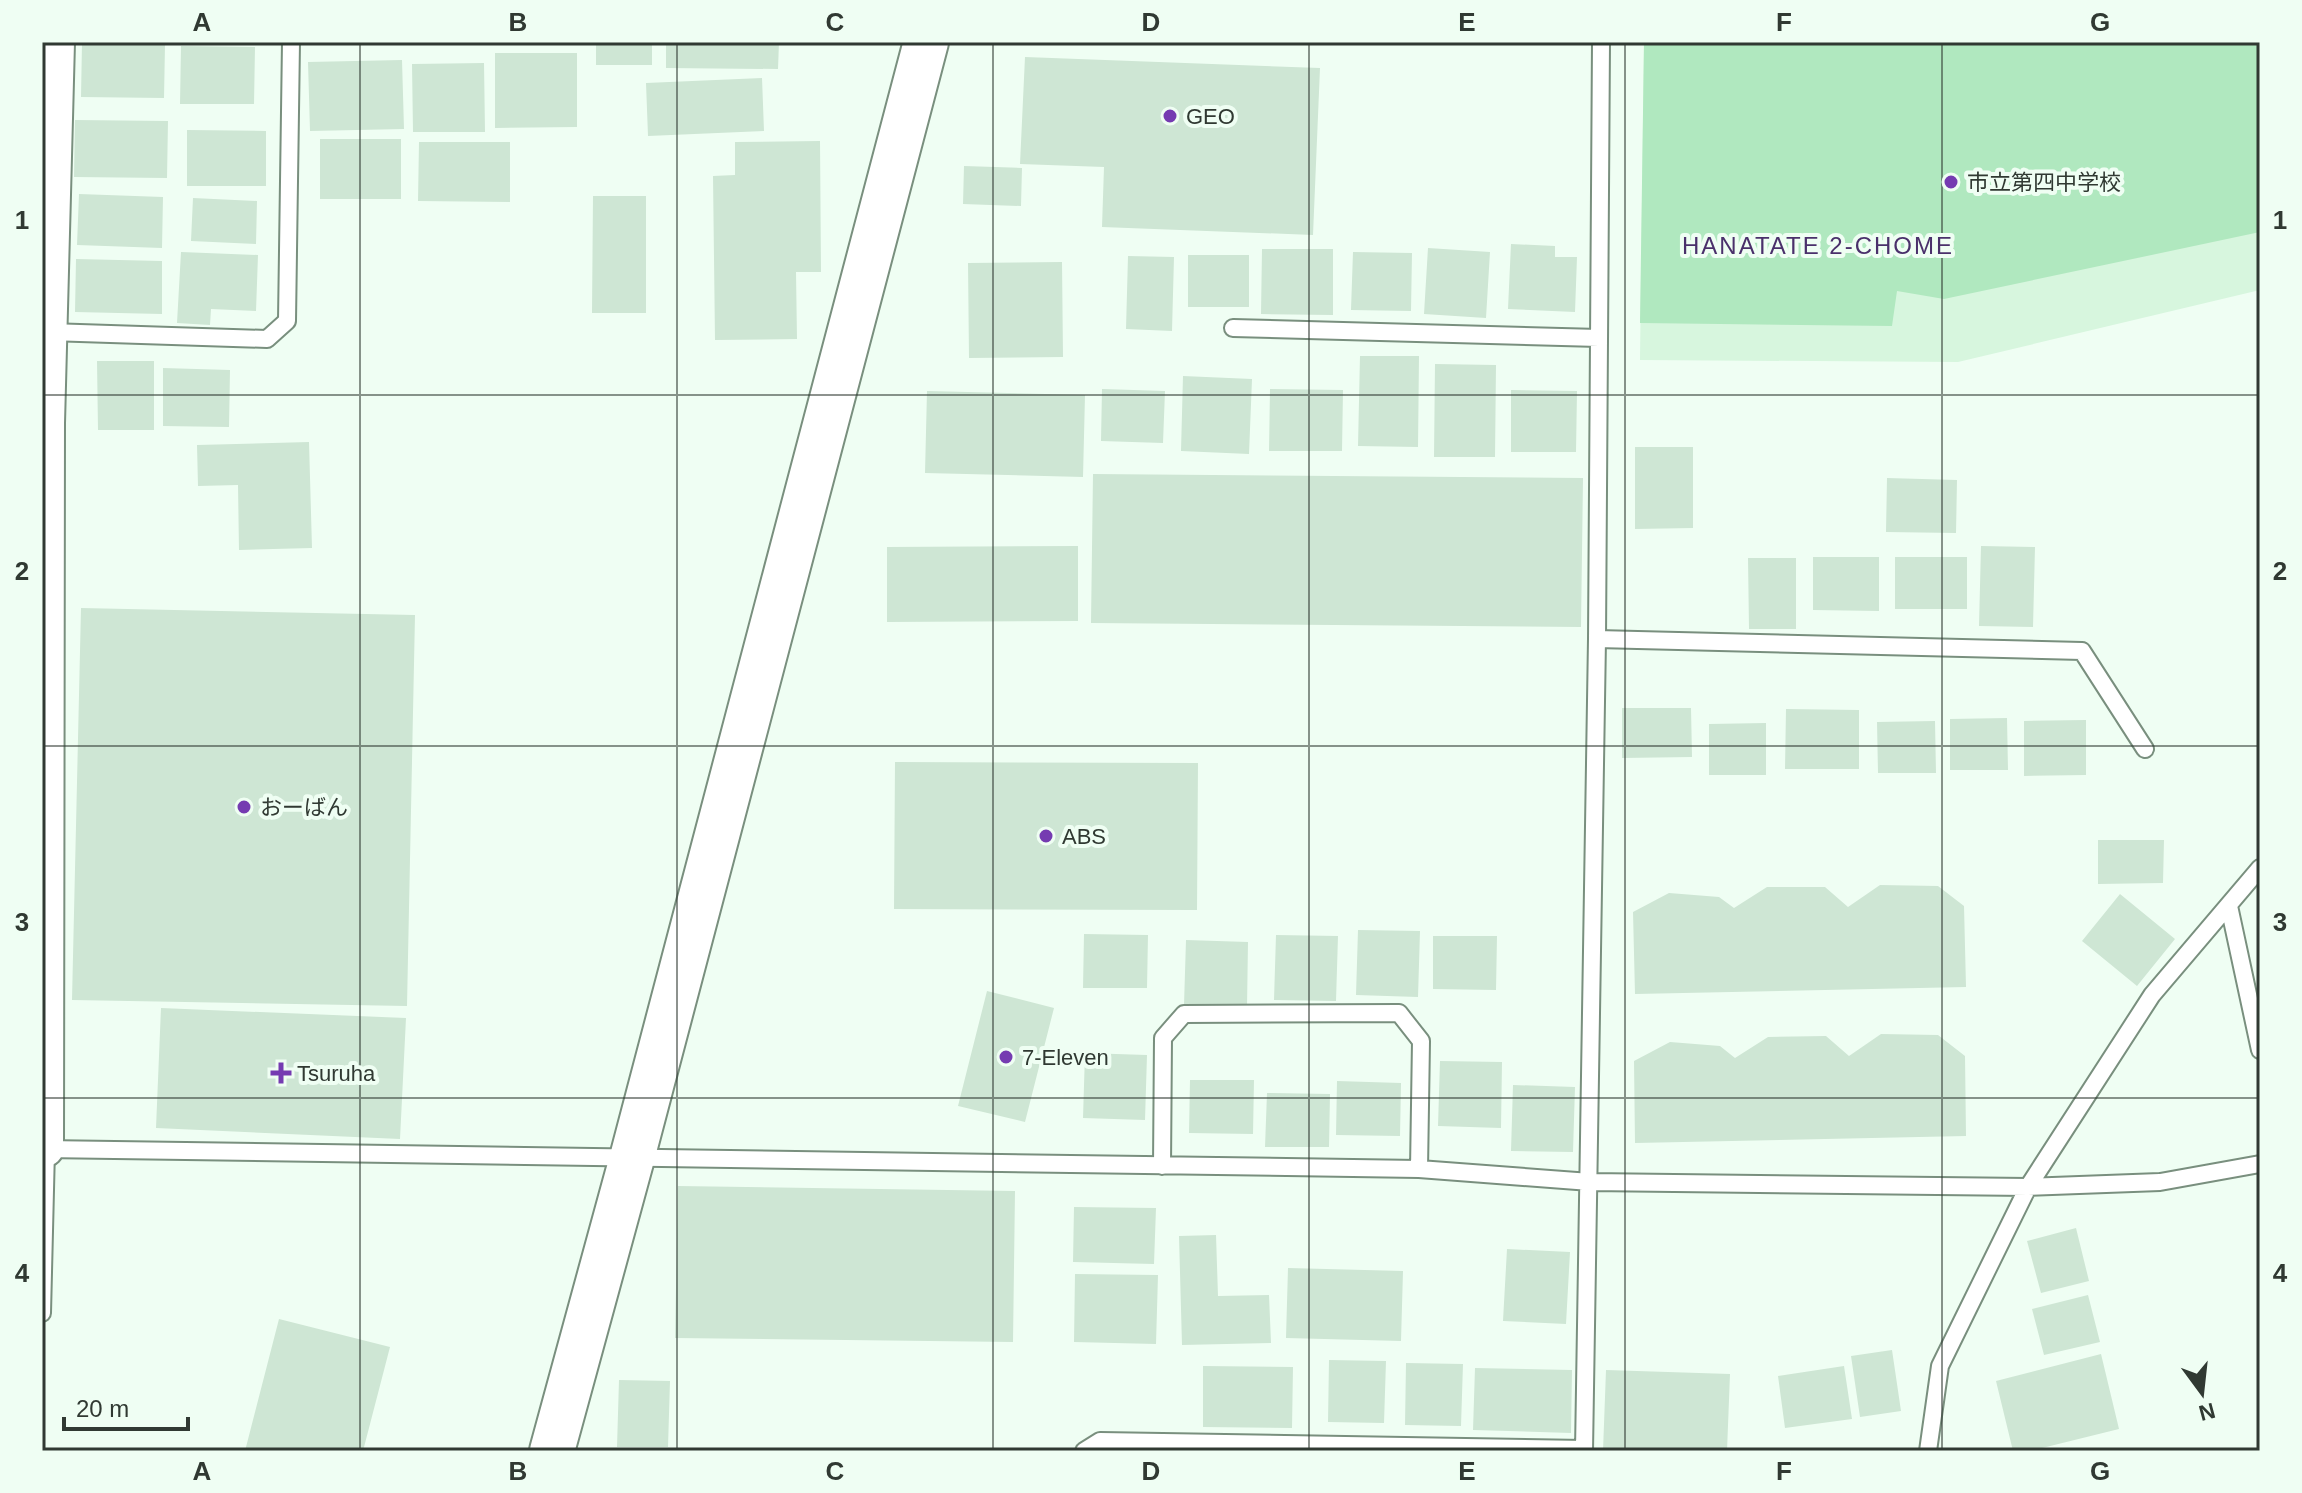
<svg xmlns="http://www.w3.org/2000/svg" width="2302" height="1493" font-family="Arial,'Noto Sans JP',sans-serif">
	<style>
		.built { fill: #d7f6de }
		.green { fill: #b0e8bf }
		.building { fill: #cee6d4 }
		.lines { fill: none; stroke-linecap: round; stroke-linejoin: round }
		.lane-casing { stroke: #798f7e; stroke-width: 20 }
		.street-casing { stroke: #798f7e; stroke-width: 38 }
		.secondary-casing { stroke: #798f7e; stroke-width: 48 }
		.lane { stroke: #fff; stroke-width: 16 }
		.street { stroke: #fff; stroke-width: 34 }
		.secondary { stroke: #fff; stroke-width: 44 }
		.grid { fill: none; stroke: #303932; stroke-width: 2; stroke-opacity: 0.55 }
		.poi-dot { fill: #753bb1; stroke: #effef3; stroke-width: 3 }
		.labels { text-anchor: middle; dominant-baseline: central; stroke-width: 8; stroke-linejoin: round; paint-order: stroke }
		.poi-label { font-size: 22px; fill: #303932; stroke: #effef3; text-anchor: start }
		.neighbourhood-label { font-size: 24px; letter-spacing: 2px; fill: #4a306b; stroke: #effef3 }
		.neatline { fill: none; stroke: #303932; stroke-width: 3 }
		.grid-label { font-size: 26px; text-anchor: middle; font-weight: bold; fill: #303932 }
	</style>
	<rect width="100%" height="100%" fill="#effef3"/>
	<path class="built" d="M1644,42H2260V290L1958,362L1640,360Z"/>
	<path class="green" d="M1644,42H2260V232L1944,299L1897,291L1892,326L1640,323Z"/>
	<path class="building" d="M596,42H652V65H596Z
		M666,42H779L778,69L666,68Z
		M82,43L165,45L164,98L81,97Z
		M181,46L255,47L254,104H180Z
		M495,53H577V127L495,128Z
		M1025,57L1320,68L1313,235L1102,227L1104,167L1020,164Z
		M402,60L404,129L310,131L308,62Z
		M484,63L485,132H413L412,64Z
		M762,78L764,131L648,136L646,83Z
		M75,120L168,121L167,178L74,177Z
		M187,130L266,131V186H187Z
		M320,139H401V199H320Z
		M820,141L821,272H796L797,339L715,340L713,176L735,175V142Z
		M419,142H510V202L418,201Z
		M964,166L1022,168L1021,206L963,204Z
		M79,194L163,197L162,248L77,245Z
		M593,196H646V313H592Z
		M193,198L257,201L256,244L191,241Z
		M1511,244L1555,246V257H1577L1575,312L1508,309Z
		M1428,248L1490,252L1486,318L1424,314Z
		M1262,249H1333V315L1261,314Z
		M181,252L258,255L256,311L211,309L210,325L177,323Z
		M1353,252L1412,253L1411,311L1351,310Z
		M1188,255H1249V307H1188Z
		M1128,256L1174,257L1172,331L1126,329Z
		M76,259L162,261V314L75,312Z
		M1062,262L1063,357L969,358L968,263Z
		M1360,356H1419L1418,447L1358,446Z
		M97,361H154V430H98Z
		M1435,364L1496,365L1495,457H1434Z
		M163,368L230,370L229,427L163,426Z
		M1183,376L1252,379L1249,454L1181,451Z
		M1102,389L1165,391L1163,443L1101,441Z
		M1270,389L1343,390L1342,451H1269Z
		M1511,390L1577,391L1576,452H1511Z
		M927,391L1085,395L1083,477L925,473Z
		M309,442L312,548L239,550L238,485L198,486L197,445Z
		M1635,447H1693V528L1635,529Z
		M1093,474L1583,478L1581,627L1091,623Z
		M1887,478L1957,480L1956,533L1886,532Z
		M1078,546V621L887,622V547Z
		M1981,546L2035,547L2033,627L1979,626Z
		M1813,557H1879V611L1813,610Z
		M1895,557H1967V609H1895Z
		M1748,558H1796V629H1749Z
		M81,608L415,615L407,1006L72,1000Z
		M1622,708H1691L1692,757L1622,758Z
		M1786,709L1859,710V769H1785Z
		M2007,718L2008,770H1950V719Z
		M2086,720V775L2024,776V721Z
		M1935,721L1936,773H1878L1877,722Z
		M1766,723V775H1709V724Z
		M895,762L1198,763L1197,910L894,909Z
		M2098,840H2164L2163,883L2098,884Z
		M1880,885L1938,886L1964,906L1966,987L1635,994L1633,912L1669,893L1719,897L1734,908L1767,887H1825L1848,907Z
		M2120,894L2175,939L2137,986L2082,941Z
		M1358,930L1420,931L1418,997L1356,995Z
		M1084,934L1148,935L1147,988H1083Z
		M1276,935L1338,936L1336,1001L1274,1000Z
		M1433,936H1497L1496,990L1433,989Z
		M1186,940L1248,942L1247,1007L1184,1005Z
		M987,991L1054,1008L1025,1122L958,1106Z
		M161,1008L406,1018L400,1139L156,1128Z
		M1881,1034L1938,1035L1965,1056L1966,1136L1635,1143L1634,1061L1670,1042L1720,1046L1735,1058L1768,1037L1826,1036L1849,1056Z
		M1085,1053L1147,1055L1145,1120L1083,1118Z
		M1440,1061L1502,1062L1501,1128L1438,1126Z
		M1190,1080H1254L1253,1134L1189,1133Z
		M1337,1081L1401,1083L1400,1136L1336,1135Z
		M1513,1085L1575,1087L1573,1152L1511,1151Z
		M1267,1093L1330,1094L1329,1147H1265Z
		M678,1186L1015,1191L1013,1342L675,1338Z
		M1074,1207L1156,1208L1154,1264L1073,1262Z
		M2076,1228L2089,1281L2041,1293L2027,1241Z
		M1216,1235L1218,1296L1269,1295L1271,1343L1182,1345L1179,1236Z
		M1507,1249L1570,1252L1566,1324L1503,1321Z
		M1288,1268L1403,1271L1401,1341L1286,1338Z
		M1075,1274L1158,1275L1156,1344L1074,1342Z
		M2088,1295L2100,1342L2044,1355L2032,1309Z
		M279,1319L390,1347L363,1451H245Z
		M1892,1350L1901,1411L1860,1417L1851,1356Z
		M2101,1354L2119,1429L2030,1451H2013L1996,1381Z
		M1329,1360L1386,1361L1384,1423L1328,1422Z
		M1406,1363L1463,1364L1461,1426L1405,1425Z
		M1203,1366L1293,1367L1292,1428L1203,1427Z
		M1844,1366L1852,1419L1785,1428L1778,1376Z
		M1475,1368L1572,1370L1571,1433L1473,1430Z
		M1606,1370L1730,1374L1727,1451H1603Z
		M619,1380L670,1381L668,1447H617Z"/>
	<g class="lines">
		<defs>
			<path id="lane" d="M1233,328L1599,338
				M49,332L267,339L287,321L291,42
				M1597,639L2082,651L2145,749
				M2229,906L2260,1050
				M44,1149L1419,1169L1590,1182L2028,1187L2160,1182L2260,1164
				M1162,1166L1163,1038L1184,1014L1399,1013L1421,1041L1419,1169
				M42,1313L46,1149
				M1084,1451L1100,1441L1584,1449
				M1584,1451L1597,639L1601,42
				M1928,1451L1940,1366L2028,1187L2152,995L2260,868"/>
			<path id="street" d="M46,1149L47,423L57,42"/>
			<path id="secondary" d="M552,1451L632,1158L926,42"/>
		</defs>
		<use href="#lane" class="lane-casing"/>
		<use href="#street" class="street-casing"/>
		<use href="#secondary" class="secondary-casing"/>
		<use href="#lane" class="lane"/>
		<use href="#street" class="street"/>
		<use href="#secondary" class="secondary"/>
	</g>
	<path class="grid" d="M360,42V1451M677,42V1451M993,42V1451M1309,42V1451M1625,42V1451M1942,42V1451M42,395H2260M42,746H2260M42,1098H2260"/>
	<g class="poi-dot">
		<circle cx="1170" cy="116" r="8"/>
		<circle cx="1951" cy="182" r="8"/>
		<circle cx="244" cy="807" r="8"/>
		<circle cx="1046" cy="836" r="8"/>
		<circle cx="1006" cy="1057" r="8"/>
		<path d="M277 1061h8v8h8v8h-8v8h-8v-8h-8v-8h8z"/>
	</g>
	<g class="labels">
		<g class="poi-label">
			<text x="1186" y="116">GEO</text>
			<text x="1967" y="182">市立第四中学校</text>
			<text x="260" y="807">おーばん</text>
			<text x="1062" y="836">ABS</text>
			<text x="1022" y="1057">7-Eleven</text>
			<text x="297" y="1073">Tsuruha</text>
		</g>
		<g class="neighbourhood-label">
			<text x="1818" y="245">HANATATE 2-CHOME</text>
		</g>
	</g>
	<rect width="2302" height="1493" fill="none" stroke="#effef3" stroke-width="88"/>
	<g transform="translate(2202 1393) rotate(165)" stroke="#effef3" stroke-width="6" paint-order="stroke">
	<path d="M0-6L14 30L0 20L-14 30Z" fill="#303932"/>
	<text y="-12" font-size="22" font-weight="bold" text-anchor="middle" fill="#303932">N</text>
	</g>
	<path d="M64 1417v12h124v-12" fill="none" stroke="#303932" stroke-width="4"/>
	<text x="76" y="1417" font-size="24" fill="#303932" stroke="#effef3" stroke-width="6" paint-order="stroke">20 m</text>
	<rect x="44" y="44" width="2214" height="1405" class="neatline"/>
	<g class="grid-label">
		<text x="202" y="31">A</text>
		<text x="518" y="31">B</text>
		<text x="835" y="31">C</text>
		<text x="1151" y="31">D</text>
		<text x="1467" y="31">E</text>
		<text x="1784" y="31">F</text>
		<text x="2100" y="31">G</text>
		<text x="22" y="229">1</text>
		<text x="2280" y="229">1</text>
		<text x="22" y="580">2</text>
		<text x="2280" y="580">2</text>
		<text x="22" y="931">3</text>
		<text x="2280" y="931">3</text>
		<text x="22" y="1282">4</text>
		<text x="2280" y="1282">4</text>
		<text x="202" y="1480">A</text>
		<text x="518" y="1480">B</text>
		<text x="835" y="1480">C</text>
		<text x="1151" y="1480">D</text>
		<text x="1467" y="1480">E</text>
		<text x="1784" y="1480">F</text>
		<text x="2100" y="1480">G</text>
	</g>
</svg>
